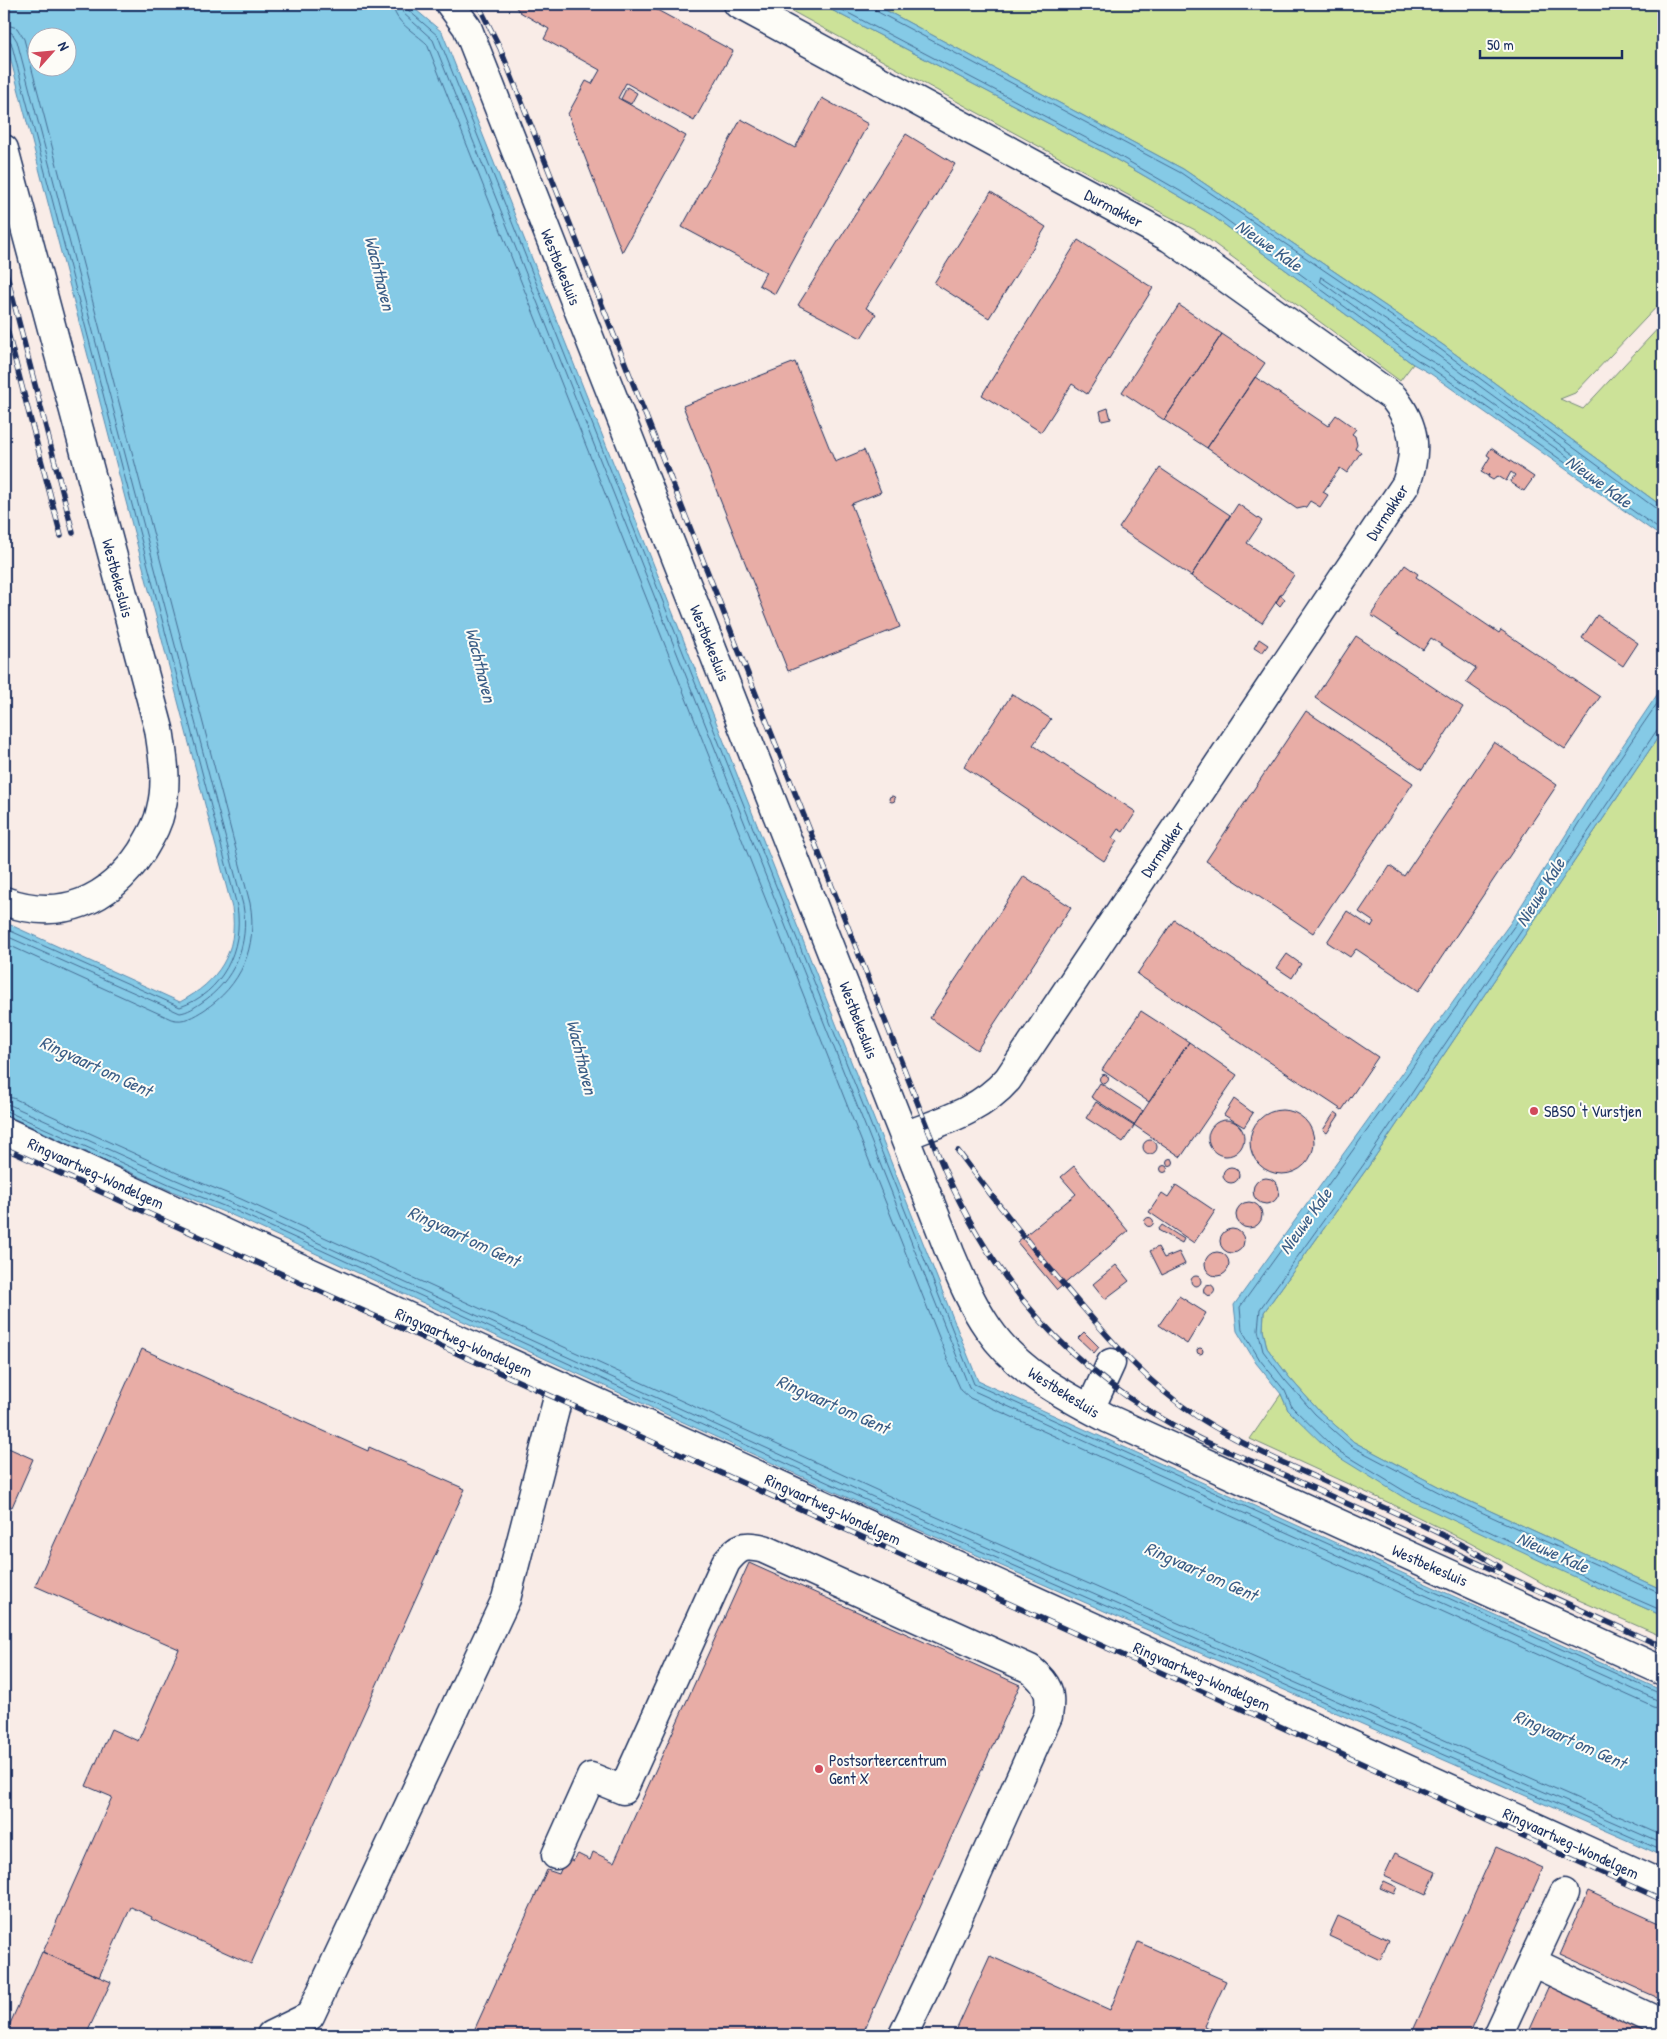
<svg xmlns="http://www.w3.org/2000/svg" width="1667" height="2039" font-family="'Patrick Hand',sans-serif">
	<style>
		.green { fill: #cce298; stroke: #74887b }
		.water { fill: #85cae6; stroke: #5b8cb0; fill-rule: evenodd }
		.lines { fill: none; stroke-linecap: round; stroke-linejoin: round }
		.shore { stroke: #456d94; stroke-width: 1 }
		.building { fill: #e8ada6; stroke: #1b2f5e }
		.minor-casing { stroke: #1b2f5e; stroke-width: 31 }
		.minor { stroke: #fdfcf7; stroke-width: 28 }
		.rail-casing { stroke: #1b2f5e; stroke-width: 5.5 }
		.rail { stroke: #fdfcf7; stroke-width: 4; stroke-dasharray: 11; stroke-linecap: butt }
		.poi-dot { fill: #d1495b; stroke: #fdfcf7; stroke-width: 2 }
		.labels { text-anchor: middle; dominant-baseline: central; stroke-width: 4; stroke-linejoin: round; paint-order: stroke }
		.street-label { font-size: 16px; fill: #1b2f5e; stroke: #fdfcf7 }
		.poi-label { font-size: 16px; fill: #1b2f5e; stroke: #fdfcf7; text-anchor: start }
		.water-label { font-size: 18px; font-style: italic; fill: #3b5e87; stroke: #fdfcf7 }
	</style>
	<rect width="100%" height="100%" fill="#f9ece7"/>
	<filter id="ink" filterUnits="userSpaceOnUse"><feTurbulence type="fractalNoise" baseFrequency=".02" numOctaves="2"/><feDisplacementMap in="SourceGraphic" scale="10" xChannelSelector="R" yChannelSelector="G"/><feConvolveMatrix kernelMatrix="1 2 1 2 8 2 1 2 1" color-interpolation-filters="sRGB"/></filter>
	<g filter="url(#ink)">
		<path class="green" d="M779,4H820L1105,153L1210,214L1413,364L1400,381L1197,231L1126,194Z
			M874,4H1663V300L1575,393L1560,399L1583,409L1663,323V420C1656,430 1657,437 1663,448V507L1443,345L1183,169Z
			M1663,730V1590L1449,1492L1354,1442L1318,1410L1289,1377L1267,1348L1263,1330L1264,1312L1368,1167Z
			M1281,1394L1288,1410L1588,1583L1663,1616V1637L1549,1587L1470,1543L1396,1506L1250,1439Z"/>
		<path class="water" d="M4,4H409L442,32L978,1381L1663,1691V1856L890,1517L234,1216L169,1190L4,1114V922L180,1002C218,982 239,952 232,908L4,34ZM38,38H68V68H38Z
			M820,4H874L1183,169L1443,345L1663,507V538L1431,374L1413,364L1210,214L1105,153Z
			M1663,686V730L1368,1167L1264,1312L1263,1330L1267,1348L1289,1377L1318,1410L1354,1442L1449,1492L1663,1590V1616L1588,1583L1403,1497L1332,1453L1288,1410L1281,1394L1256,1363L1237,1331L1234,1305L1511,922L1609,766Z"/>
		<g class="lines">
			<path class="shore" d="M393,4C393,22 415,32 427,44L952,1370L961,1390L970,1398L1654,1707L1663,1709
				M400,4L403,13L433,40L969,1387L974,1391L1657,1700L1663,1701
				M406,4L408,10L438,36L974,1384L1663,1695
				M831,4L1107,149L1213,210L1416,359L1434,370L1663,532
				M873,4L876,11L1181,173L1440,349L1658,510L1663,511
				M4,24L17,28L24,39L250,903C258,947 241,986 204,1010C194,1016 184,1023 171,1019L4,943
				M4,31L12,33L17,41L243,905C250,944 234,981 201,1003C195,1007 188,1012 180,1013L4,935
				M4,38L8,39L11,42L237,906C244,949 222,993 180,1007L4,928
				M1321,277L1436,354L1581,460V464H1578L1438,365L1419,354L1320,281Z
				M1663,695L1613,768L1515,925L1240,1307L1242,1330L1260,1360L1285,1391L1292,1407L1335,1449L1406,1492L1590,1579L1663,1611
				M1663,728L1657,730L1364,1164L1260,1309L1258,1330L1263,1351L1285,1380L1315,1414L1351,1446L1446,1496L1663,1595
				M4,1097L13,1098L177,1173L241,1199L898,1500L1663,1836
				M4,1104L10,1105L174,1179L238,1206L895,1507L1663,1844
				M4,1110L171,1185L236,1211L892,1512L1663,1851"/>
		</g>
		<path class="building" d="M513,4H646L733,51L694,121L626,83L618,98L686,136L622,252L568,114L586,81L592,84L600,70L544,39L549,29L520,12Z
			M627,87L637,93L631,104L621,99Z
			M822,98L868,124L775,294L759,285L766,272L682,227L741,119L795,148Z
			M906,134L955,164L866,308L876,314L861,338L798,305Z
			M991,192L1046,227L989,318L934,283Z
			M1078,240L1153,288L1087,394L1072,384L1041,432L982,395Z
			M1179,305L1222,334L1164,420L1122,392Z
			M1222,334L1265,363L1207,448L1164,420Z
			M795,362L835,462L864,450L881,492L851,504L900,627L788,671L683,406Z
			M1255,377L1328,426L1336,415L1356,429L1352,434L1355,436L1357,445L1355,449L1361,452L1347,473L1340,468L1323,492L1328,495L1320,507L1310,501L1306,507L1297,509L1207,448Z
			M1108,408L1111,419L1102,421L1100,411Z
			M1491,448L1534,477L1524,491L1510,482L1515,475L1511,472L1506,481L1498,476L1493,480L1488,477L1489,474L1488,476L1481,472L1490,457L1487,455Z
			M1160,468L1230,515L1191,576L1119,528Z
			M1238,504L1262,521L1247,543L1294,575L1262,623L1191,576Z
			M1405,565L1418,574L1416,577L1499,633L1501,630L1600,697L1565,749L1466,682L1476,668L1431,638L1423,650L1371,615Z
			M1280,595L1285,599L1280,606L1276,602Z
			M1597,615L1638,643L1623,666L1582,638Z
			M1356,636L1463,707L1422,770L1315,698Z
			M1259,639L1268,645L1262,653L1254,648Z
			M1012,694L1051,719L1033,745L1136,812L1123,832L1118,829L1112,838L1117,841L1104,861L964,767Z
			M1306,711L1413,783L1313,933L1206,861Z
			M1494,742L1557,785L1419,991L1356,949L1350,957L1327,942L1347,911L1371,927L1374,922L1359,912L1390,866L1404,876Z
			M889 799a3 3 0 1 1 6 0a3 3 0 1 1-6 0Z
			M1024,876L1071,907L977,1050L930,1018Z
			M1174,920L1378,1057L1342,1110L1137,974Z
			M1287,954L1301,964L1292,978L1277,968Z
			M1141,1011L1189,1042L1149,1102L1102,1070Z
			M1189,1042L1237,1075L1181,1157L1134,1125Z
			M1099.5 1079a4.5 4.5 0 1 1 9 0a4.5 4.5 0 1 1-9 0Z
			M1100,1083L1143,1111L1134,1125L1091,1097Z
			M1234,1099L1253,1113L1244,1127L1224,1115Z
			M1096,1102L1134,1126L1123,1142L1086,1118Z
			M1250 1142a32 32 0 1 1 64 0a32 32 0 1 1-64 0Z
			M1335,1112L1339,1115L1327,1133L1323,1130Z
			M1208 1138a18 18 0 1 1 36 0a18 18 0 1 1-36 0Z
			M1143 1147a7 7 0 1 1 14 0a7 7 0 1 1-14 0Z
			M1166.5 1162a3.5 3.5 0 1 1 7 0a3.5 3.5 0 1 1-7 0Z
			M1160.5 1169a3.5 3.5 0 1 1 7 0a3.5 3.5 0 1 1-7 0Z
			M1074,1166L1128,1231L1057,1290L1017,1242L1076,1194L1061,1177Z
			M1223 1175a8 8 0 1 1 16 0a8 8 0 1 1-16 0Z
			M1253 1191a13 13 0 1 1 26 0a13 13 0 1 1-26 0Z
			M1176,1185L1215,1211L1194,1243L1149,1212L1162,1193L1168,1197Z
			M1236 1215a13 13 0 1 1 26 0a13 13 0 1 1-26 0Z
			M1144.5 1222a4.5 4.5 0 1 1 9 0a4.5 4.5 0 1 1-9 0Z
			M1162,1225L1184,1239L1182,1243L1158,1230Z
			M1220 1241a12 12 0 1 1 24 0a12 12 0 1 1-24 0Z
			M1158,1247L1164,1258L1179,1252L1185,1264L1162,1275L1150,1251Z
			M1205 1264a12 12 0 1 1 24 0a12 12 0 1 1-24 0Z
			M1116,1265L1129,1281L1105,1299L1093,1284Z
			M1191 1281a5 5 0 1 1 10 0a5 5 0 1 1-10 0Z
			M1203.5 1290a5.5 5.5 0 1 1 11 0a5.5 5.5 0 1 1-11 0Z
			M1179,1296L1206,1313L1187,1344L1159,1325Z
			M1084,1332L1099,1347L1094,1353L1078,1338Z
			M1197 1351a3 3 0 1 1 6 0a3 3 0 1 1-6 0Z
			M142,1349L368,1451L369,1447L465,1489L251,1964L151,1919L152,1917L131,1907L99,1977L43,1952L112,1797L86,1786L111,1729L138,1741L179,1649L35,1586Z
			M4,1446L33,1459L12,1507L4,1503Z
			M749,1563L1020,1685L862,2035H472L547,1870L559,1874L566,1857L573,1861L578,1854L590,1860L593,1852L614,1862Z
			M1496,1847L1543,1868L1468,2035H1411Z
			M1395,1853L1436,1872L1426,1895L1384,1876Z
			M1384,1881L1397,1887L1394,1894L1380,1888Z
			M1588,1891L1663,1925V2000L1560,1954Z
			M1338,1916L1389,1940L1380,1960L1329,1936Z
			M1138,1942L1226,1981L1205,2026L1225,2035H954L990,1956L1110,2010Z
			M42,1952L111,1982L86,2035H5Z
			M1550,1984L1661,2035H1527Z"/>
		<g class="lines">
			<defs>
				<path id="minor" d="M450,4L467,27L950,1253C961,1279 972,1305 988,1328C1017,1371 1063,1395 1109,1419L1663,1671
					M738,4L1170,238L1393,397C1416,426 1418,450 1406,484L1008,1079C980,1111 943,1121 904,1136
					M4,149L159,729C163,756 168,783 161,809C158,825 150,837 142,851C109,901 61,922 4,901
					M4,1131L245,1243L1663,1885
					M1090,1409L1111,1363
					M556,1855L591,1777L623,1790L726,1562C739,1546 744,1544 764,1549L1030,1669C1048,1684 1052,1692 1048,1716L937,1964L903,2035
					M1532,1962L1663,2024
					M271,2035L310,2016L506,1599L561,1386
					M1498,2035L1564,1893"/>
			</defs>
			<use href="#minor" class="minor-casing"/>
			<use href="#minor" class="minor"/>
			<defs>
				<path id="rail" d="M478,4L500,48L519,95L937,1152C989,1279 1070,1374 1194,1436C1215,1447 1238,1455 1261,1465C1290,1477 1319,1491 1348,1504C1453,1552 1558,1600 1663,1647
					M4,264L73,533
					M4,318L61,536
					M4,1148L1663,1900
					M958,1151C995,1201 1033,1249 1073,1296C1111,1341 1149,1385 1198,1417C1293,1477 1404,1507 1500,1567"/>
			</defs>
			<use href="#rail" class="rail-casing"/>
			<use href="#rail" class="rail"/>
		</g>
	</g>
	<g class="poi-dot">
		<circle cx="1534" cy="1111" r="5"/>
		<circle cx="819" cy="1769" r="5"/>
	</g>
	<g class="labels">
		<g class="street-label">
			<text transform="translate(1114 208) rotate(28)">Durmakker</text>
			<text transform="translate(561 267) rotate(68)">Westbekesluis</text>
			<text transform="translate(1387 512) rotate(-57)">Durmakker</text>
			<text transform="translate(118 578) rotate(75)">Westbekesluis</text>
			<text transform="translate(710 643) rotate(68)">Westbekesluis</text>
			<text transform="translate(1162 849) rotate(-56)">Durmakker</text>
			<text transform="translate(859 1020) rotate(69)">Westbekesluis</text>
			<text transform="translate(96 1173) rotate(25)">Ringvaartweg-Wondelgem</text>
			<text transform="translate(464 1342) rotate(24)">Ringvaartweg-Wondelgem</text>
			<text transform="translate(1064 1392) rotate(32)">Westbekesluis</text>
			<text transform="translate(833 1509) rotate(25)">Ringvaartweg-Wondelgem</text>
			<text transform="translate(1430 1565) rotate(24)">Westbekesluis</text>
			<text transform="translate(1202 1676) rotate(24)">Ringvaartweg-Wondelgem</text>
			<text transform="translate(1571 1843) rotate(25)">Ringvaartweg-Wondelgem</text>
		</g>
		<g class="poi-label">
			<text x="1544" y="1111">SBSO 't Vurstjen</text>
			<text x="829" y="1760">Postsorteercentrum<tspan x="829" dy="18">Gent X</tspan></text>
		</g>
		<g class="water-label">
			<text transform="translate(1269 245) rotate(35)">Nieuwe Kale</text>
			<text transform="translate(380 273) rotate(76)">Wachthaven</text>
			<text transform="translate(1599 481) rotate(36)">Nieuwe Kale</text>
			<text transform="translate(481 665) rotate(76)">Wachthaven</text>
			<text transform="translate(1540 892) rotate(-58)">Nieuwe Kale</text>
			<text transform="translate(582 1057) rotate(76)">Wachthaven</text>
			<text transform="translate(96 1066) rotate(25)">Ringvaart om Gent</text>
			<text transform="translate(1305 1221) rotate(-54)">Nieuwe Kale</text>
			<text transform="translate(464 1236) rotate(25)">Ringvaart om Gent</text>
			<text transform="translate(833 1404) rotate(24)">Ringvaart om Gent</text>
			<text transform="translate(1553 1552) rotate(24)">Nieuwe Kale</text>
			<text transform="translate(1201 1571) rotate(24)">Ringvaart om Gent</text>
			<text transform="translate(1570 1739) rotate(24)">Ringvaart om Gent</text>
		</g>
	</g>
	<rect width="1667" height="2039" fill="none" stroke="#fdfcf7" stroke-width="20"/>
	<rect x="10" y="10" width="1647" height="2019" fill="none" stroke="#1b2f5e" stroke-width="2" filter="url(#ink)"/>
	<g transform="translate(52 52) rotate(63)"><circle r="24" fill="#fdfcf7" stroke="#a3aaba"/>
	<path d="M0-4L9 19L0 12L-9 19Z" fill="#d1495b"/>
	<text y="-8" font-size="14" font-weight="bold" text-anchor="middle" fill="#1b2f5e">N</text>
	</g>
	<path d="M1480 50v8h142v-8" fill="none" stroke="#1b2f5e" stroke-width="2.5"/>
	<text x="1487" y="50" font-size="15" fill="#1b2f5e" stroke="#fdfcf7" stroke-width="4" paint-order="stroke">50 m</text>
</svg>
